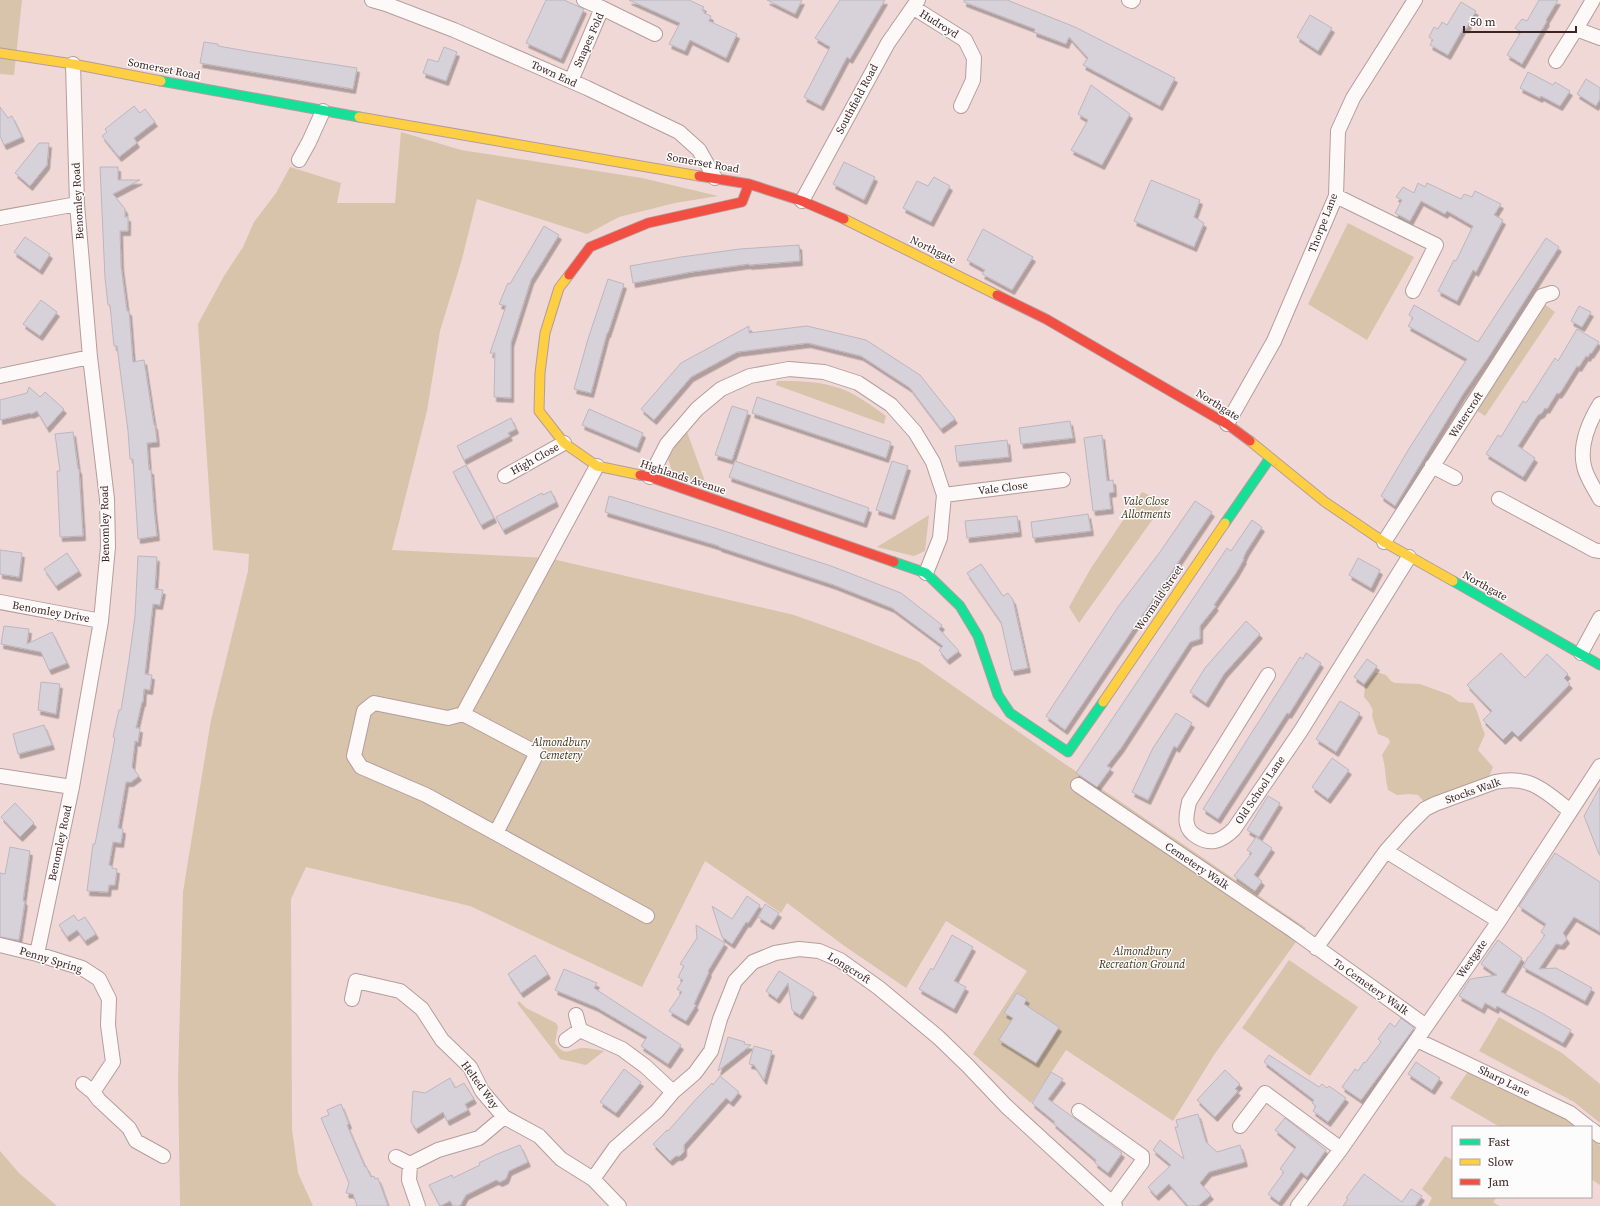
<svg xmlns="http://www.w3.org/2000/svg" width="1600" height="1206" font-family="'Source Serif 4',serif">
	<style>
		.green { fill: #d8c3ab }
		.building { fill: #d7d1da; stroke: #bcb6bf; filter: url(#shadow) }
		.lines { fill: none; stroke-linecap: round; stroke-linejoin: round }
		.street-casing { stroke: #b49d9b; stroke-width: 16 }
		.fast-casing { stroke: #b49d9b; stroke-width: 11 }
		.slow-casing { stroke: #b49d9b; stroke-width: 11 }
		.jam-casing { stroke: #b49d9b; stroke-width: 11 }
		.street { stroke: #fdf9f9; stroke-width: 14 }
		.fast { stroke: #16e098; stroke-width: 9 }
		.slow { stroke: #ffcf43; stroke-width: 9 }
		.jam { stroke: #f24e42; stroke-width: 9 }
		.labels { text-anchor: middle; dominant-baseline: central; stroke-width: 3; stroke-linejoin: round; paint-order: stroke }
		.street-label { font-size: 11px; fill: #3e2321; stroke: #fcfcfc }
		.park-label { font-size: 11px; font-style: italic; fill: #3d3014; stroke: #fcfcfc }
	</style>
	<defs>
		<filter id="shadow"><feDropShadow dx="2.5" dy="4.5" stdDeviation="0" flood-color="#0004"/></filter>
	</defs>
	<rect width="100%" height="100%" fill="#f0d8d6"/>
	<path class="green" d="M0,0H22L14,75L0,74Z
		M401,132L461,150L642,178L718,196L675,203L619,217L587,234L477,199L462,259L440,331L427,411L392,550L548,558L794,615L853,636L919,662L1043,749L1306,928L1214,1055L1173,1121L1066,1050L1031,1103L973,1054L1027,971L946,921L906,988L843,945L787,903L781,913L705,861L642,987L470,906L306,867L291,899L292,1129L298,1173L313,1206H180L178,1079L183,892L211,720L248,571L249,554L213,550L198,324L224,276L243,247L254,222L276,193L290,167L341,183L337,203H395Z
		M1348,223L1414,257L1367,340L1308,304Z
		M1543,303L1555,312L1485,416L1473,408Z
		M777,381C796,381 814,381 832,386C851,390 871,405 886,416L884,424L776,385Z
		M686,429L706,484L673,475L668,458Z
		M1142,492L1165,502L1079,623L1069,607L1091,568Z
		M929,515L925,551L914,556L877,547Z
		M1375,673H1380L1386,675L1391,681L1395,683L1420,684L1450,695L1459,702L1473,703C1479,713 1480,724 1485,734L1478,750L1493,767L1486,784L1425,803L1418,795L1410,794L1397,795L1388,790C1385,779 1386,767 1382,755L1390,742L1388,738L1378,734L1372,716L1373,710L1369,703L1364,697L1365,685Z
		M1289,960L1358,1007L1310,1076L1242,1028Z
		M519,1001L526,1008L556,1023L558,1027L555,1043C566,1059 569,1048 584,1048C590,1048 597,1050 604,1051L586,1065L560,1059L517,1003Z
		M1499,1017L1562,1053L1600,1084V1123L1574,1102L1479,1051Z
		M1473,1064L1564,1117L1577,1127H1500L1450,1098Z
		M1591,1138L1600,1145V1185L1591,1179Z
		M0,1151L19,1173L57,1206H0Z
		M1445,1156L1453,1160V1197H1497L1493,1202L1499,1206H1428L1432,1198L1422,1189Z"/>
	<path class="building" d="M546,0H564L584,9L561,59L526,43Z
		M629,0H689L704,7L702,10L704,11V13L711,16L709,21L737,34L726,58L690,40L685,51L669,44L680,23Z
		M767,0H802L795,14Z
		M840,0H885L850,59L847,57L821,106L804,97L830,47L815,38Z
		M964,0H1007L1075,27L1175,78L1160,106L1083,65L1088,58L1069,37L1066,44L1034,32L1035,29L964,2Z
		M1539,0H1558L1546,20L1547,21L1522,64L1507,55L1521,32L1515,28L1522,19L1527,21Z
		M1461,2L1476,11L1466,29L1464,27L1448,55L1430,45L1433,40L1429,37L1434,27L1438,29L1442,22L1447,25Z
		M1310,15L1332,28L1318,51L1297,37Z
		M204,42L218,44V46L252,52L357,68L353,89L200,63Z
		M444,47L457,52L446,81L423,73L428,59L438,62Z
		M1528,72L1553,85L1555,82L1570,91L1560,106L1541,96L1540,98L1520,88Z
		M1586,79L1600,88V99L1596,106L1577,94Z
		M1091,85L1130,114L1102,165L1071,150L1088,120L1078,114Z
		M134,106L140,113L145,109L155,122L134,138L137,143L119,157L102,136L107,132L105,129Z
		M0,107L8,118L12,116L22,137L4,145L0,136Z
		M39,143H49L47,165L30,186L15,173Z
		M844,162L875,177L864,200L833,184Z
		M100,167H118V180H140L113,194L125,209V217H128V231H120L121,266L127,311H129L133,362L144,360L154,425H155L157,442L147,443L149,470H151L154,509L157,536L138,539L133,459H130L128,431L117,346H114L110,305H108L105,278Z
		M934,177L950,186L931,222L903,208L917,181L928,186Z
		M1151,180L1200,200L1194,217L1204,223L1194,247L1134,221Z
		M1418,183L1425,187L1427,183L1461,199L1464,194L1472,197L1475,191L1501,204L1494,215L1503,220L1476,272L1473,270L1457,301L1438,291L1454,260L1456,261L1473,226L1447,211L1445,214L1421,201L1410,221L1395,213L1402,200L1396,197L1403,187L1414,193Z
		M544,226L559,235L531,280L511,343V398L494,397L495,353H490L506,306L499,304L508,283L510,284Z
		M983,229L1033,257L1012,290L982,274L985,270L967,260Z
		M25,237L50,254L40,270L14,252Z
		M1546,238L1559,247L1488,358L1463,394L1395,506L1381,496L1410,447L1467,359L1408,326L1413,318L1409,315L1414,305L1478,342Z
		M799,245L800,261L749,265V264L691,272L633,283L630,266L681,257L740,249Z
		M608,279L624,284L608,333H607L591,393L574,389L588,339Z
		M41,300L57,312L40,336L23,324Z
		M1579,306L1591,312L1582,327L1571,321Z
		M749,326V333L807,326L866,340L920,375L955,419L941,429L910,388L861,356L808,343L737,352L691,377L654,420L641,409L681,363Z
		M1577,329L1599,342L1591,354L1590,353L1588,357L1586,356L1579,367L1577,366L1562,390L1559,394L1557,393L1547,409L1545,408L1542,413L1538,415L1518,446L1535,458L1523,477L1486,454L1498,435L1501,437L1523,401L1526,403L1555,358L1558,361Z
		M29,387L40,397L45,392L64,409L47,428L37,411L31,414L30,413L0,420V400L27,393Z
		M757,397L891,442L886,458L752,413Z
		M732,406L748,411L732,460L715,455Z
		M589,409L643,433L637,448L582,425Z
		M511,418L516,429L508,433L510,436L464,460L457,446Z
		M1070,421L1073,438L1021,444L1019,428Z
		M73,432L78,469H79L83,536L60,537L57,471H60L55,434Z
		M1102,435L1107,481L1113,480L1114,492L1109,493L1111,509L1093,511L1084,438Z
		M1007,440L1009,457L957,462L955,446Z
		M735,461L869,508L864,523L729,477Z
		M892,461L908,466L892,515L876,510Z
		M466,465L494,518L481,525L453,472Z
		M551,491L556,502L503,530L496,517L542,493L543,495Z
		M609,496L715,528L831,566L901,593L942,625L939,629L959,651L947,660L939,650L943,646L892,608L834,585L719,547V546L605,512Z
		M1195,501L1212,512L1065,730L1046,716L1118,607L1160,552Z
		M1088,514L1091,531L1033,538L1031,522Z
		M1017,516L1019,532L967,538L965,521Z
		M1252,520L1262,527L1246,552L1243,559H1244L1236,573L1214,605L1216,606L1200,626V639L1190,642L1121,748L1107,766L1111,768L1097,787L1076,773L1227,548L1231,551Z
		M0,550L22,553L19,577L0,574Z
		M67,553L79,571L56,586L44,569Z
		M138,556L157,557L155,589L163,590L160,605L153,604L145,674L152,675L150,690L144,689L143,702H142L136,728H140L138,742L135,741L132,767L139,776L131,782H126L118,828L123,829L121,843L113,842L109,865L112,866V868L117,869L115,885H109L108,892L87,891L93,844H95L115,738L113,737L119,710H121L129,660L135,616Z
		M1358,558L1380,570L1371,588L1349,575Z
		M981,564L1003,596L1008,593L1013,600L1028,668L1012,671L1001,622L967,573Z
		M1246,621L1260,634L1224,674L1206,703L1190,692L1205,668Z
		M4,626L29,629L27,644L52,632L67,663L49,670L41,652L1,644Z
		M1306,653L1321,663L1289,714L1287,713L1218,819L1203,809L1300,657L1303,659Z
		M1501,653L1525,678L1547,654L1568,674L1564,678L1570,684L1518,737L1512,731L1503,740L1483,720L1492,711L1467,685Z
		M1367,659L1377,666L1364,684L1354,677Z
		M41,682L60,684L56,714L38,710Z
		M1340,701L1360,713L1336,752L1316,739Z
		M1176,713L1192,723L1177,748L1174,746L1148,800L1132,792L1153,748Z
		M44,725L52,745L18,754L13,734Z
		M1332,758L1349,770L1328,799L1312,787Z
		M1600,787V854H1599L1584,816Z
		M1268,796L1280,803L1259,837L1247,830Z
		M15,803L34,823L20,837L1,817Z
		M1256,837L1272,848L1254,875L1262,881L1255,891L1234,876L1252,853L1247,850Z
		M10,847L30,851L23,901H25L19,940L0,937V873L5,874Z
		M1555,853L1600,882V932L1574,917L1563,933L1567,939L1562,945L1556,944L1539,969L1556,968L1592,988L1585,1001L1523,967L1528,957H1529L1545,935L1541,932L1546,924L1519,906Z
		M747,896L760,905L748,923L746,922L732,944L722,937L712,906L732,919Z
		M765,904L779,913L771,925L758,917Z
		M74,915L78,921L85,917L96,934L85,941L77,930L67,937L59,925Z
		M696,925L725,943L708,971L709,972L694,1004L696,1005L686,1021L669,1011L682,992L677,989L683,980L678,977L684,966L680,964L697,938Z
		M952,935L973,947L954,981L966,987L954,1009L919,989L931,968L933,970Z
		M1498,940L1522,958L1501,992L1542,1013L1571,1030L1563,1043L1497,1006L1496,1009L1485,1003L1482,1009L1459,996L1470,979L1497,975L1481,964Z
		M535,955L548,974L521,993L508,974Z
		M564,969L597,983L594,988L681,1045L668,1064L641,1046L647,1037L596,1007L555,990Z
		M779,971L814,993L800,1015L792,1010L788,983L777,999L766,991Z
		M1017,993L1027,999L1024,1004L1059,1027L1036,1063L999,1040L1013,1018L1004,1013Z
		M1401,1018L1414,1028L1361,1100L1342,1087L1355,1069L1358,1071L1364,1062L1365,1063L1381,1042L1378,1039L1390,1023L1395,1027Z
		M728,1037L745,1042L744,1044L751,1045L718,1071Z
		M754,1046L772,1051L764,1080L754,1065L749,1064Z
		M1269,1055L1319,1087L1322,1084L1327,1088L1329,1086L1346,1098L1328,1122L1313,1111L1316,1106L1312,1103L1314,1100L1264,1062Z
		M1416,1062L1440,1078L1432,1090L1408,1074Z
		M624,1069L641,1082L616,1113L600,1102Z
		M1225,1070L1240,1084L1235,1089L1238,1091L1215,1117L1197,1100Z
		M1051,1072L1063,1079L1048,1099L1122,1153L1108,1173L1095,1163L1096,1160L1053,1123L1055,1122L1032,1103Z
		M720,1076L739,1092L731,1102L726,1098L684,1145V1152L680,1156H676L670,1161L653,1144L667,1130L668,1131L697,1098L712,1083L713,1085Z
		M450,1078L455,1088L464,1083L474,1099L465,1104L468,1110L447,1121L443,1112L416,1129L411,1122L413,1091L425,1093Z
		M341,1104L349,1124L347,1125L365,1167L366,1166L371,1177L374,1176L375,1179L378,1178L388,1206H357L353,1194L346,1193L349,1183L321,1118L329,1115L327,1110Z
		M1198,1114L1206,1142L1217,1152L1240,1145L1245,1162L1209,1172L1200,1183L1211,1195L1198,1206H1188L1169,1184L1156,1196L1148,1187L1171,1165L1153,1150L1160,1140L1184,1159L1175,1127H1178L1176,1120Z
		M1285,1118L1326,1150L1307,1177L1301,1172L1279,1202L1268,1194L1284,1172L1280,1169L1296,1147L1275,1130Z
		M520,1145L528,1162L509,1171L506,1179L500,1182L496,1180L466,1195L460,1206H453L450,1201L440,1206L429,1185L452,1175L453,1178L480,1165L479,1163L495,1155Z
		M1364,1174L1402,1202L1411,1189L1422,1196L1415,1206H1343L1348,1199L1346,1198Z"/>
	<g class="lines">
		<defs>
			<path id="street" d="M372,0L386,4L454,30L587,88L679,132L699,150L715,178
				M584,0L602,8
				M1129,0L1132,1L1133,0
				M914,8L965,40L974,58L973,80L961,106
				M1576,29L1593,0
				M1556,61L1576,29L1600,38
				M571,81L602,8L655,34
				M299,160L309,142L323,111
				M1336,196L1436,245L1413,291
				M802,201L888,43L918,0
				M0,218L77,204
				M0,376L90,357
				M1600,404C1589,422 1579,444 1584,466C1586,477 1595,489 1600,499
				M1227,424L1274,341L1336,196L1338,131L1353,98L1415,0
				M1432,466L1455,478
				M505,476L564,443
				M650,477L667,444L697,409L721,389L750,376L789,369L824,372L858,383L891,405L915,432L933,462L944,495L940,538L926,573
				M944,495L1063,480
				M1499,499L1594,550L1600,551
				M1384,542L1542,296L1552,293
				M0,602L101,621
				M1581,653L1600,618
				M1268,675L1189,802C1188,809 1185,817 1187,824C1189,835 1205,843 1215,841C1223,839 1229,834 1234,829L1300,732L1409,557
				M463,714L448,718L374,703L364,711L354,756L361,767L426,795L647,916
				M0,776L72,787
				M1078,785L1294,931L1426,1026
				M496,833L537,753L463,714L597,466
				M1386,851L1408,826L1425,809L1435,804L1495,782C1530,775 1544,790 1570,811
				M0,945L37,954L82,968L99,979L109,999L108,1025L113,1062L93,1092
				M1316,948L1386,851L1499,921
				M37,954L72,787L101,621L108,547L107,499L90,357L77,204L73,64
				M352,999L356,981L400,991L422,1009L442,1040L470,1067L482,1091L504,1117L539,1136L561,1159L593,1179L619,1206
				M576,1015L580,1030
				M580,1030L622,1049L645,1066L673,1092
				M566,1040L580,1030
				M1417,1040L1570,1113L1588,1127
				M83,1084L93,1092L99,1100L129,1128L136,1141L163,1156
				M1079,1111L1142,1156V1162L1112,1203
				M1240,1126L1265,1093L1341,1149
				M1591,1129L1600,1136
				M396,1157L410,1164
				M593,1179L615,1148L657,1111L673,1092L695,1073L711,1051L720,1019L735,981L753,962L775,953L799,949L819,951L840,960L879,988L938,1037L968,1066L1006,1106L1115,1206
				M418,1206L409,1180L410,1164L438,1150L479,1138L504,1117
				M1298,1206L1341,1149L1499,921L1600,766"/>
			<path id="fast" d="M161,81L359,117
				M1225,523L1270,458
				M894,562L926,573L960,606L978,636L998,695L1010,713L1068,752L1103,702
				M1453,581L1600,665"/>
			<path id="slow" d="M0,53L73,64L161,81
				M359,117L699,176
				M844,219L997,295
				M569,275L559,288L545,333L540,373L539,411L564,443L597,466L640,475
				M1250,441L1325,502L1384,542L1453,581
				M1103,702L1225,523"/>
			<path id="jam" d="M699,176L749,184L802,201L844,219
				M569,275L590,247L648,223L742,202L749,184
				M997,295L1046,319L1227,424L1250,441
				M640,475L650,477L894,562"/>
		</defs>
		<use href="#street" class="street-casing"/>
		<use href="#fast" class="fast-casing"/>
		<use href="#slow" class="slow-casing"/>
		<use href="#jam" class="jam-casing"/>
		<use href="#street" class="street"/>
		<use href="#fast" class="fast"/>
		<use href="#slow" class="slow"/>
		<use href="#jam" class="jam"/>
	</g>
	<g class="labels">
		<g class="street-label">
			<text transform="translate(939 24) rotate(32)">Hudroyd</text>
			<text transform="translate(589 40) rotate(-66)">Snapes Fold</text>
			<text transform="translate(164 69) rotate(11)">Somerset Road</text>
			<text transform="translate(554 74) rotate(24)">Town End</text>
			<text transform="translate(857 99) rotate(-62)">Southfield Road</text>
			<text transform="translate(703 163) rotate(10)">Somerset Road</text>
			<text transform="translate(78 201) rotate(-93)">Benomley Road</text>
			<text transform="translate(1323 223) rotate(-69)">Thorpe Lane</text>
			<text transform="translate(933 250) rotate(26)">Northgate</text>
			<text transform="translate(1218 405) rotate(32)">Northgate</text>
			<text transform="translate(1466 415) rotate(-57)">Watercroft</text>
			<text transform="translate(535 459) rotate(-29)">High Close</text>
			<text transform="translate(683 477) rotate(18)">Highlands Avenue</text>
			<text transform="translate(1003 488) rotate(-7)">Vale Close</text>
			<text transform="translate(105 524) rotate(-91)">Benomley Road</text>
			<text transform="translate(1485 586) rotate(29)">Northgate</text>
			<text transform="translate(1159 598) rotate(-56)">Wormald Street</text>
			<text transform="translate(51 612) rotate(10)">Benomley Drive</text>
			<text transform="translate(1260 790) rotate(-56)">Old School Lane</text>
			<text transform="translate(1473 791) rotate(-19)">Stocks Walk</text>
			<text transform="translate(60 843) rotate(-78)">Benomley Road</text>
			<text transform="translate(1197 866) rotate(34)">Cemetery Walk</text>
			<text transform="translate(1472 959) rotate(-55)">Westgate</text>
			<text transform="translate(51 960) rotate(17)">Penny Spring</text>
			<text transform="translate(849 968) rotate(32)">Longcroft</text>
			<text transform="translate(1371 987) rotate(35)">To Cemetery Walk</text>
			<text transform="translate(1504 1081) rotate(26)">Sharp Lane</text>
			<text transform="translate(480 1085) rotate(54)">Helted Way</text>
		</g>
		<g class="park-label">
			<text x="1146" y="501">Vale Close<tspan x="1146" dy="13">Allotments</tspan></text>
			<text x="561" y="742">Almondbury<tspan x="561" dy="13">Cemetery</tspan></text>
			<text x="1142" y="951">Almondbury<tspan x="1142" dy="13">Recreation Ground</tspan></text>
		</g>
	</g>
	<rect x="1452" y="1126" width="140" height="72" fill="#fcfcfc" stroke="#b0a5a4"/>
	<rect x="1460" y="1139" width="20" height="6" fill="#16e098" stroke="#b0a5a4"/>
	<text x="1488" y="1146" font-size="12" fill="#3e2321">Fast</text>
	<rect x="1460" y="1159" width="20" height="6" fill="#ffcf43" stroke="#b0a5a4"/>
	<text x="1488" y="1166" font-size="12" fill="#3e2321">Slow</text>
	<rect x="1460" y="1179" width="20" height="6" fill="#f24e42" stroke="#b0a5a4"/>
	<text x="1488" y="1186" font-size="12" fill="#3e2321">Jam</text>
	<path d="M1464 26v6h112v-6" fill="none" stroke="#3e2321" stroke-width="2"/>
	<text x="1470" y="26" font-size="12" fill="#3e2321" stroke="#fcfcfc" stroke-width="3" paint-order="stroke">50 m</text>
</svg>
